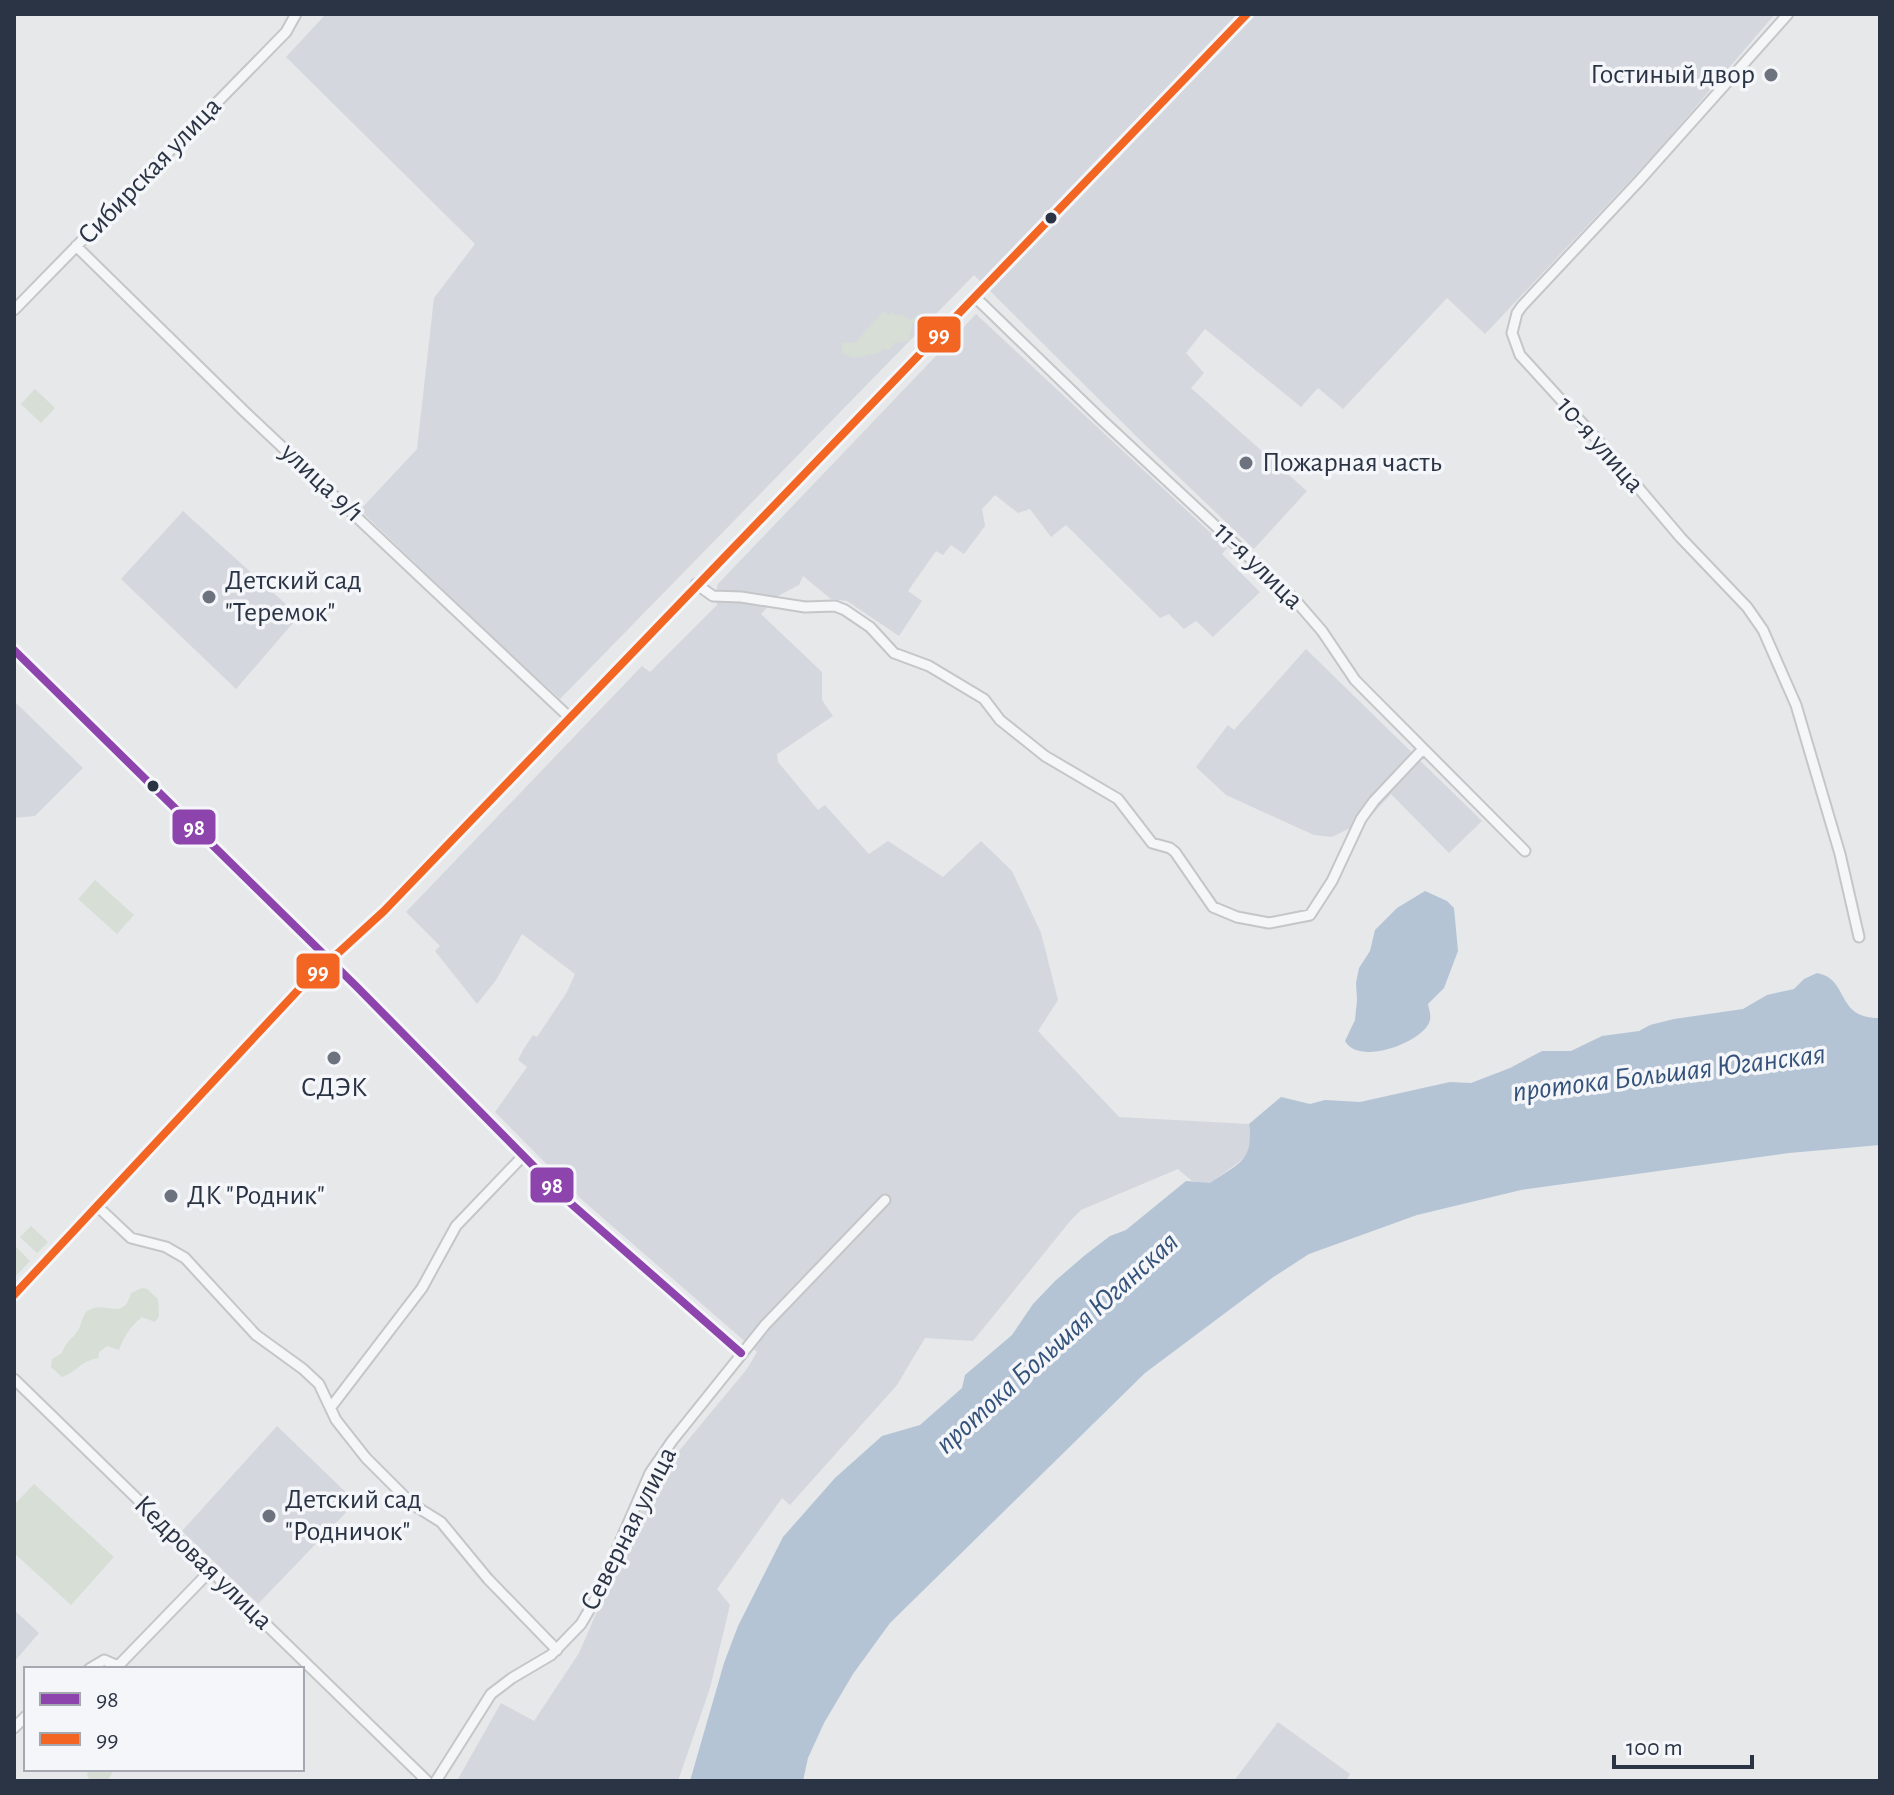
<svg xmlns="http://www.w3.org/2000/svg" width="1894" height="1795" font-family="'Alegreya Sans',sans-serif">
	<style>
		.built { fill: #d4d7dd }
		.green { fill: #d6ded6 }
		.water { fill: #b4c4d5 }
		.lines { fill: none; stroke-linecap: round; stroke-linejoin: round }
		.minor-casing { stroke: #c4c6c8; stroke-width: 13 }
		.minor { stroke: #f5f6f7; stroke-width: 9 }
		.bus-1-casing { stroke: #f4f6f9; stroke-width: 14 }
		.bus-2-casing { stroke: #f4f6f9; stroke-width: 14 }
		.bus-1 { stroke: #8e44ad; stroke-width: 8 }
		.bus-2 { stroke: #f26522; stroke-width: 8 }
		.poi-dot { fill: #6c737f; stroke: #f4f6f9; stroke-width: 3 }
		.bus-dot { fill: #2b3445; stroke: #f4f6f9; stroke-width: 3 }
		.labels { text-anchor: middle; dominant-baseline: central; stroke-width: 7; stroke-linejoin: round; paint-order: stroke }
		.poi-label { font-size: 28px; fill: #2b3445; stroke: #f4f6f9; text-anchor: start }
		.street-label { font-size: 28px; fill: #2b3445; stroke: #f4f6f9 }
		.water-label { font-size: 30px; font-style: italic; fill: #34527a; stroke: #f4f6f9 }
		.line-badge { stroke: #f4f6f9; stroke-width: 3 }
		.badge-label { font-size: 22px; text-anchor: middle; font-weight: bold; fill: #fff }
	</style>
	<rect width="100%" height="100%" fill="#e6e8ea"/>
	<path class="built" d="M326,14H1775L1656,153L1485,334L1447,298L1343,409L1318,388L1301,407L1205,329L1186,353L1204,373L1191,388L1307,491L1254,549L1140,440L974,275L560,699L487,632L360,510L417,449L434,298L475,244L286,57Z
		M976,314L1227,548L1222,554L1260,592L1213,637L1196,621L1184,629L1169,614L1160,618L1066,525L1051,537L1030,509L1018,513L995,495L982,509L985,526L964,554L951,545L943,555L936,551L908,591L922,601L899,636L847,601L831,599L803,576L799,585L778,596L761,614L822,672V700L833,716L777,754L778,762L818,810L825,805L869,854L888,841L943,877L981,841L1012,871L1041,933L1058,1000L1038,1031L1119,1117L1249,1124L1251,1148L1247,1156L1209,1184L1192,1181L1178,1169L1081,1210L1071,1220L973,1341L925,1338L897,1385L790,1505L782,1498L717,1589L730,1605L710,1688L678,1781H462L458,1779L501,1703L534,1721L579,1653L654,1481L747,1369L757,1352L580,1198L495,1112L527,1067L518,1060L523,1050L533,1035L537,1037L567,992L575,974L522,934L496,980L477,1004L435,951L440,946L406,912L642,666L650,672L717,605V585Z
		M183,511L299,616L236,689L121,579Z
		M1306,649L1482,821L1449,853L1391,794L1368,819L1332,837L1314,835L1226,795L1196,767L1228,725L1234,730Z
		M14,701L83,768L35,816L14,818Z
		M277,1426L356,1502L258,1604L182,1531Z
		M14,1610L39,1633L14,1662Z
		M1278,1722L1350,1774L1346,1781H1234Z"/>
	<path class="green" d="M885,310L888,316L892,312L896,316L902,314L910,320L920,314L912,325L909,341L894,343L890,350L883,349L879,353L855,358L842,354V343L855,342Z
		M35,389L55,408L41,423L21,404Z
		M95,880L134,915L117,934L78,899Z
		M31,1226L48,1242L37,1253L20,1237Z
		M14,1245L30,1261L14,1278Z
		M142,1288L147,1289L158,1299L159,1316L155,1322L142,1317C132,1324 123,1338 119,1350L107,1346L99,1352L98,1358C80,1361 77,1372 62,1377L51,1367L52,1359L62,1353C65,1343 71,1340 77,1332C82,1326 81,1314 89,1310C108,1301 123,1322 131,1293Z
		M34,1484L114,1557L71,1605L14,1553V1505Z
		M89,1769H114L108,1781H90L87,1775Z"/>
	<path class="water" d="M1425,891L1447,901L1454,908L1458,951L1444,988L1428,1004C1429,1010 1432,1016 1429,1023C1420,1043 1359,1066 1345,1041L1355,1020L1357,1000L1356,983L1359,968L1370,951L1375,930L1397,908Z
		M1817,973C1850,979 1835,1019 1880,1018V1145L1789,1153L1521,1190L1417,1215L1309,1254L1272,1278L1145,1373L890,1623L853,1674L824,1723L808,1758L803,1781H690L724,1663L738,1626L783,1537L835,1478L882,1436L920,1425L962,1388L965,1375L1012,1335L1033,1304L1055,1281L1084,1256L1110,1236L1126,1230L1186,1181L1210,1183C1238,1163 1254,1162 1249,1124L1281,1097L1310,1104L1325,1100L1360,1102L1450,1082L1471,1083L1510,1068L1542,1051H1571L1602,1036L1639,1031L1650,1025L1674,1019L1743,1009L1767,995L1794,989L1804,979Z"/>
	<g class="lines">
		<defs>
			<path id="minor" d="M1788,14L1639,181L1522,306L1517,313L1512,333L1520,355L1603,446L1681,538L1747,607L1763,630L1796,705L1840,854L1859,937
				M76,246L245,412L569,717
				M975,297L1102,420L1296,601L1322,631L1355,680L1525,851
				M14,310L286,32L296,14
				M696,584L713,596L741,597L805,607L835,606L845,610L870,627L894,653L929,666L984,699L1000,720L1045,756L1118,799L1152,843L1170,848L1175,852L1213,907L1237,917L1269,923L1310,915L1332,881L1361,819L1374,801L1423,749
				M14,650L358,988L568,1201L741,1353
				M97,1206L131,1238L166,1247L185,1258L256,1335L303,1369L319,1384L336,1420L366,1458L412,1504L441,1522L488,1579L557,1650
				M14,1295L301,987L384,911L1247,14
				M14,1379L427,1781
				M331,1407L422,1288L456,1226L523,1156
				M89,1669L104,1660L118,1666L211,1570
				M14,1728L26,1716
				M436,1781L491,1694L512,1678L551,1655L581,1624L594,1602L650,1473L672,1441L765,1325L885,1200"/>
		</defs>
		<use href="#minor" class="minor-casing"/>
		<use href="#minor" class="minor"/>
		<defs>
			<path id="bus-1" d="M14,650L358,988L568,1201L741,1353"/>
			<path id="bus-2" d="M14,1295L301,987L384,911L1247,14"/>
		</defs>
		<use href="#bus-1" class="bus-1-casing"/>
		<use href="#bus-2" class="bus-2-casing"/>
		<use href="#bus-1" class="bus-1"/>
		<use href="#bus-2" class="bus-2"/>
	</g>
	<g class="poi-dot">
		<circle cx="1771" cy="75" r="8"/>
		<circle cx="1246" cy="463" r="8"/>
		<circle cx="209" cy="597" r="8"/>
		<circle cx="334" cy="1058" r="8"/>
		<circle cx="171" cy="1196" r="8"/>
		<circle cx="269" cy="1516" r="8"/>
	</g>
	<g class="bus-dot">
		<circle cx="1051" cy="218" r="7"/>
		<circle cx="153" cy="786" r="7"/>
	</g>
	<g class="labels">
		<g class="poi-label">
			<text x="1755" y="75" text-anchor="end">Гостиный двор</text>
			<text x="1262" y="463">Пожарная часть</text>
			<text x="225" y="581">Детский сад<tspan x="225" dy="32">"Теремок"</tspan></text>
			<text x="334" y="1088" text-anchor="middle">СДЭК</text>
			<text x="187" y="1196">ДК "Родник"</text>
			<text x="285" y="1500">Детский сад<tspan x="285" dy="32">"Родничок"</tspan></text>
		</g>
		<g class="street-label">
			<text transform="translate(150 171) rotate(-46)">Сибирская улица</text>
			<text transform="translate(1600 445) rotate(49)">10-я улица</text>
			<text transform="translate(322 483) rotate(43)">улица 9/1</text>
			<text transform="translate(1258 566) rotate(44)">11-я улица</text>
			<text transform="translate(629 1529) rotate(-63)">Северная улица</text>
			<text transform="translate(203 1563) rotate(44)">Кедровая улица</text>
		</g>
		<g class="water-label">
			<text transform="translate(1669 1073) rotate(-7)">протока Большая Юганская</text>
			<text transform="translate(1057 1343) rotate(-42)">протока Большая Юганская</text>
		</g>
	</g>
	<g class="line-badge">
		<rect x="916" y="315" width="46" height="39" rx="8" fill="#f26522"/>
		<rect x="171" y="808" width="46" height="38" rx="8" fill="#8e44ad"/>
		<rect x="295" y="952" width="46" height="38" rx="8" fill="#f26522"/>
		<rect x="529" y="1166" width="46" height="38" rx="8" fill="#8e44ad"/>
	</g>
	<g class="badge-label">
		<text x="939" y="342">99</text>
		<text x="194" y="835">98</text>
		<text x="318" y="979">99</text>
		<text x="552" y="1193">98</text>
	</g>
	<rect width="1894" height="1795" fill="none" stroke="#2b3445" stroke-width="32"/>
	<rect x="24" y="1667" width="280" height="104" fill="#f4f6f9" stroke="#a4a8b1" stroke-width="2"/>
	<rect x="40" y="1693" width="40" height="12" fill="#8e44ad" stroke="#a4a8b1" stroke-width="2"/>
	<text x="96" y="1707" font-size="24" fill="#2b3445">98</text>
	<rect x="40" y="1733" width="40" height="12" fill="#f26522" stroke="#a4a8b1" stroke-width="2"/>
	<text x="96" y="1747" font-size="24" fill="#2b3445">99</text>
	<path d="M1614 1755v12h138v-12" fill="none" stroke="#2b3445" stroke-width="4"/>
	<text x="1626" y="1755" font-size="24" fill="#2b3445" stroke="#f4f6f9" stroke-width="6" paint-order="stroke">100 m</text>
</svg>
